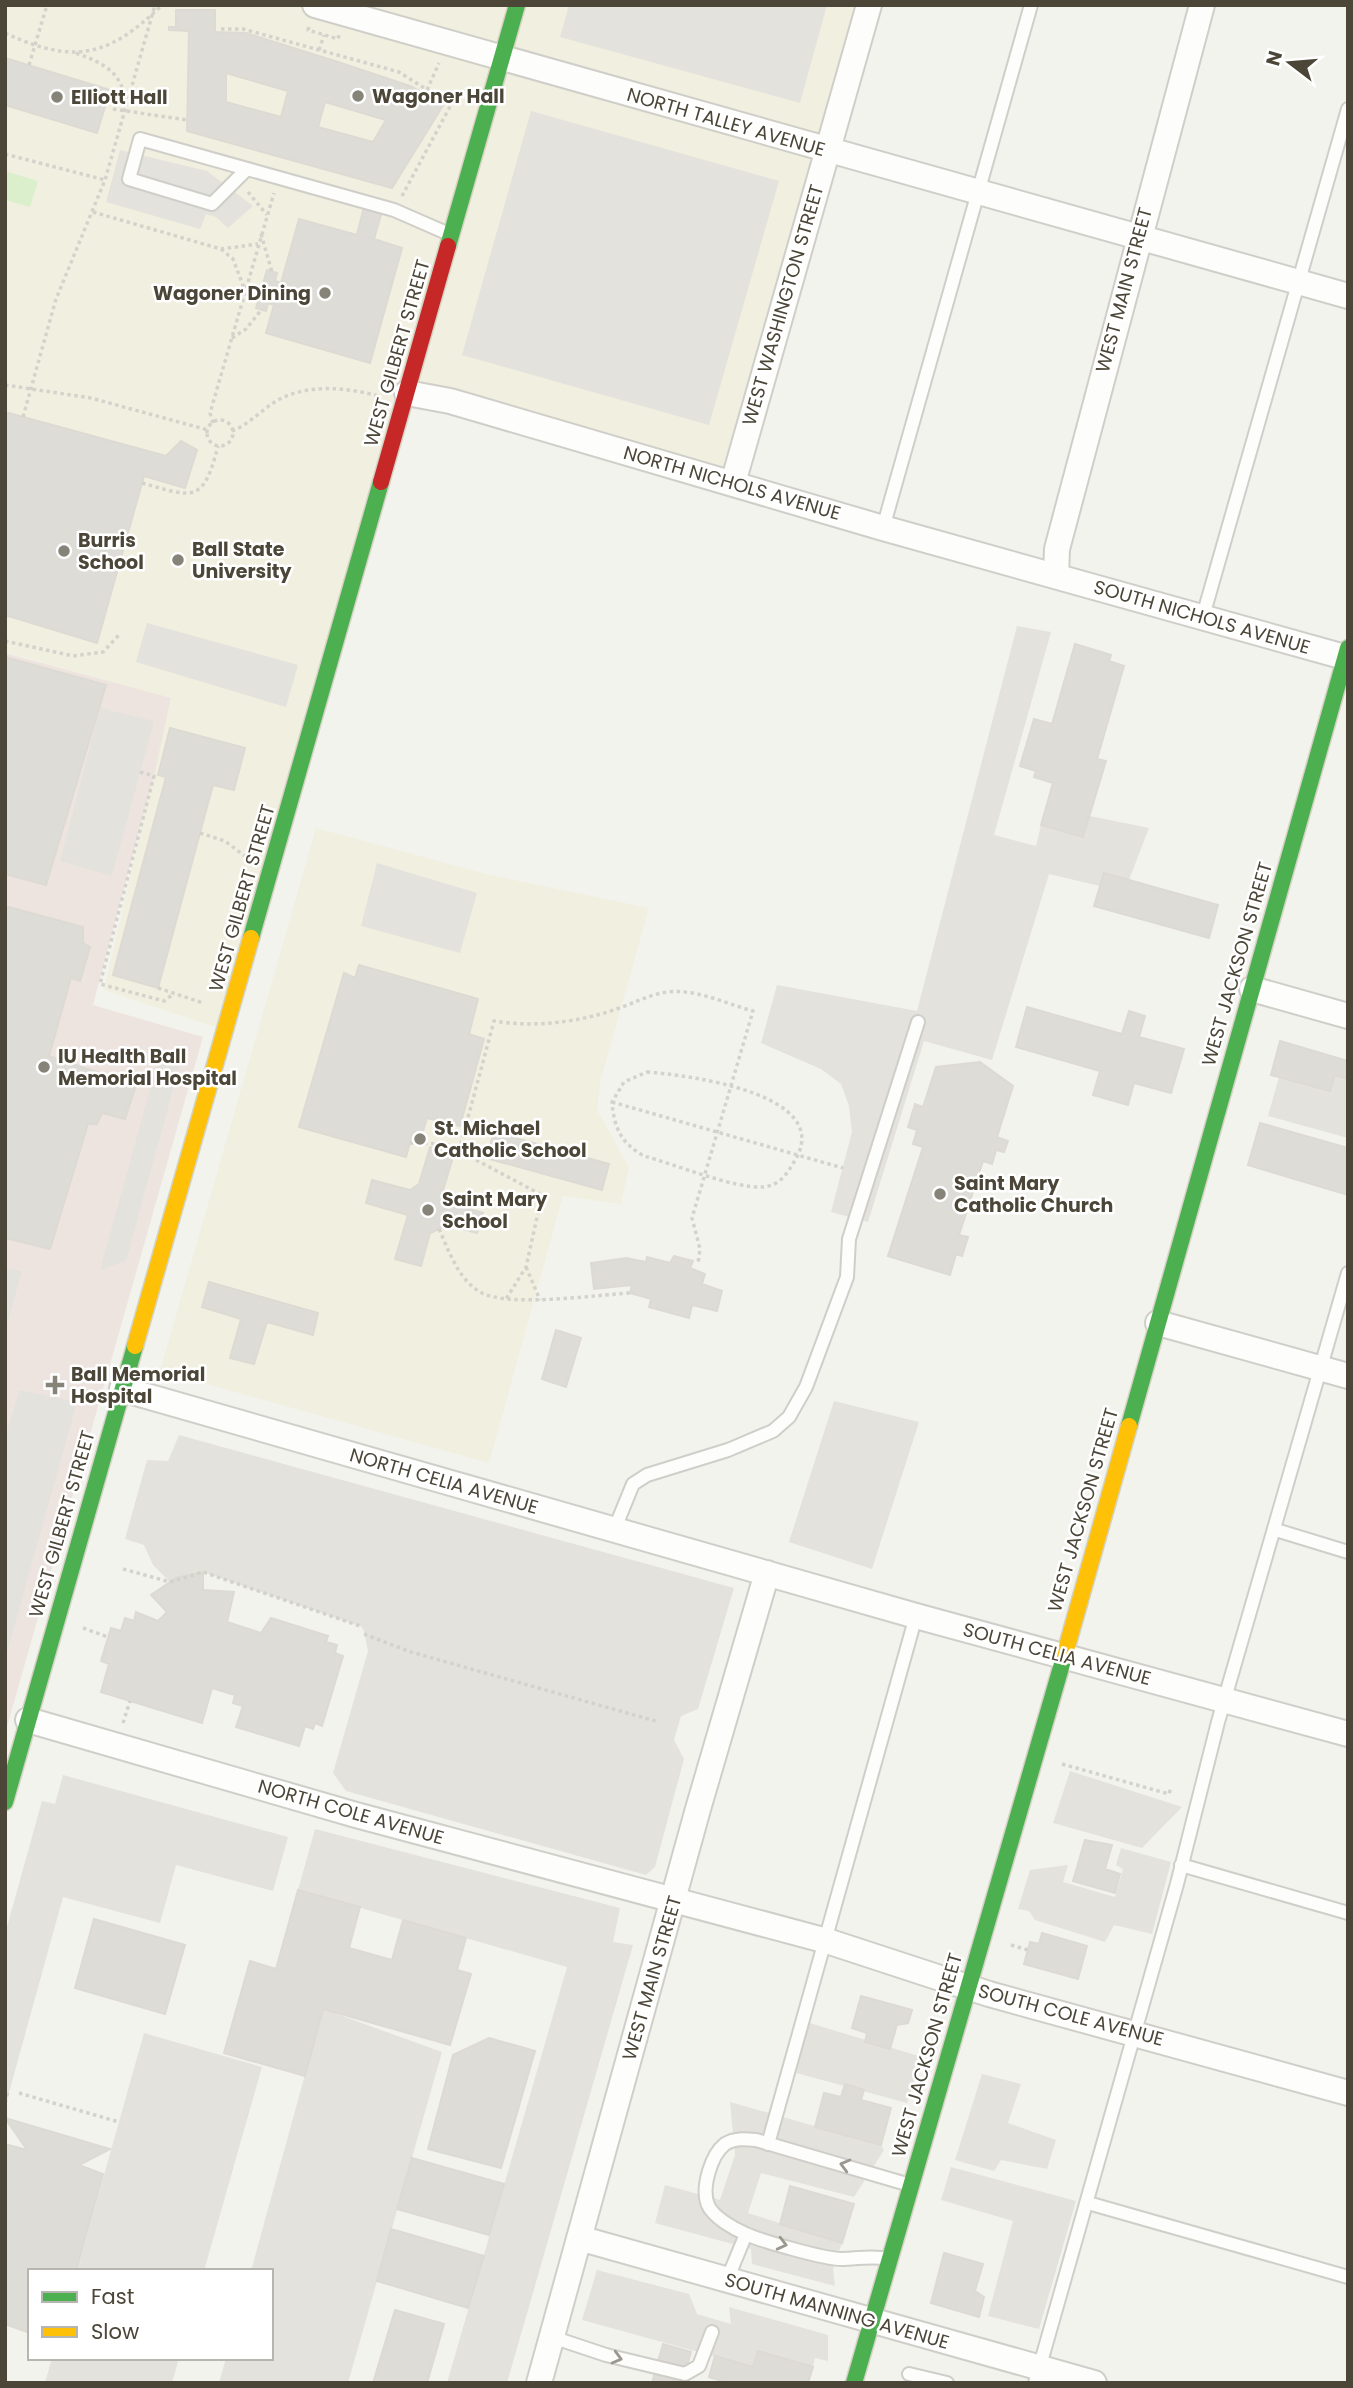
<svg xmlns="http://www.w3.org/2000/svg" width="1353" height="2388" font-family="Poppins,sans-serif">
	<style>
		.education { fill: #f1efe0 }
		.medical { fill: #eee4df }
		.garden { fill: #dcefcd }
		.parking { fill: #e3e2dc }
		.building { fill: #dddcd6; stroke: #dcdad3; stroke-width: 2; fill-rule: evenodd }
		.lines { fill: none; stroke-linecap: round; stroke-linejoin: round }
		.lane-casing { stroke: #cfcec8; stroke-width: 16 }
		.street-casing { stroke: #cfcec8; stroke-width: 28 }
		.fast-casing { stroke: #d3d2c4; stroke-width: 19 }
		.slow-casing { stroke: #d3d2c4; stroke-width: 19 }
		.jam-casing { stroke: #d3d2c4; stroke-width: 19 }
		.path { stroke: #d3d3cc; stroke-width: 3.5; stroke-dasharray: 3.5 3.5; stroke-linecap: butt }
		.lane { stroke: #fdfdfc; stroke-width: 12 }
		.street { stroke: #fdfdfc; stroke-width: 24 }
		.fast { stroke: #4caf50; stroke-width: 16 }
		.slow { stroke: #ffc107; stroke-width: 16 }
		.jam { stroke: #c62828; stroke-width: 16 }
		.oneway { stroke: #9b9890 }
		.poi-dot { fill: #868378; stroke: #fff; stroke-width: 2.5 }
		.labels { text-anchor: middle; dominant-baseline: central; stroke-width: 5; stroke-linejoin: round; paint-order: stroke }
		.poi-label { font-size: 19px; font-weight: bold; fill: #4b4638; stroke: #fff; text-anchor: start }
		.street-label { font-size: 19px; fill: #4b4638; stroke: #fff }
	</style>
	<rect width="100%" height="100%" fill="#f3f3ee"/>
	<path class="education" d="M5,5H856L723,468L421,381L218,1028L104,990L171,699L5,652Z
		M316,828L490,875L649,908L601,1079L597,1110L629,1167L621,1204L563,1196L489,1463L160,1371Z"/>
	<path class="medical" d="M5,653L171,698L154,776L93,1005L203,1037L5,1734Z"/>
	<path class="garden" d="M5,171L38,181L30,207L5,200Z"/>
	<path class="parking" d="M569,5H827L800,103L560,37Z
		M531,111L779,181L709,425L462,355Z
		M120,150L207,171L253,206L228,228L216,217L206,214L200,229L106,202Z
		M147,623L298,665L286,707L136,662Z
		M1017,626L1051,632L994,835L1036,846L1041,825L1083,837L1090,816L1149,828L1129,880L1104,873L1100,886L1049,874L992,1060L924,1041L868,1222L831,1212L852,1132L849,1106L841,1084L821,1069L761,1043L777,985L917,1011Z
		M100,708L154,721L112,876L60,861Z
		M377,863L477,893L460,953L361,926Z
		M157,1064H180L126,1261L100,1270Z
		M1335,1075L1348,1079V1138L1268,1116L1279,1077L1330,1091Z
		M5,1268L22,1271L8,1321L5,1320Z
		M19,1390L77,1402L5,1660V1439Z
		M834,1401L919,1422L872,1569L789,1542Z
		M179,1435L734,1588L698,1709L681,1716L674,1740L684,1759L655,1867L646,1875L346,1791L333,1773L368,1651L363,1627L203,1572L170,1582L153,1565L144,1545L125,1539L147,1460L168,1461Z
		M1070,1771L1182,1807L1142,1848L1053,1823Z
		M63,1775L288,1837L273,1891L176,1865L160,1923L63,1897L5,2107V1934L42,1801L55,1804Z
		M315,1829L620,1908L613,1942L633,1945L507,2383H447L567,1967L298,1890Z
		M1121,1848L1171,1862L1152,1934L1114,1925L1105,1942L1035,1920L1029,1911L1018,1909L1030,1870L1068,1865L1063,1882L1115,1897L1123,1869L1116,1865Z
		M323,2009L442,2052L348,2383H219L226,2358H271V2271H251Z
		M803,2021L922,2057L907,2103L789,2071Z
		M144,2033L262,2067L204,2271H77Z
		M982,2074L1021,2084L1008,2123L1056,2140L1047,2169L1001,2160L994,2171L955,2160Z
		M730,2102L881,2145L884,2150L854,2197L761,2173L748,2213L842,2243L833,2269L835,2286L752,2264L751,2249L655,2223L665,2185L720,2200L735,2155Z
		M951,2167L1076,2201L1039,2329L988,2316L1013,2221L941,2200Z
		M597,2270L689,2294L697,2314L731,2324L729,2307L828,2335V2361L815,2358L813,2367L758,2351L753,2367L582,2320Z
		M52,2358H179L172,2383H45Z"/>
	<path class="building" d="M176,10H215V32L246,33L338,62L410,86L444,104L392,188L187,131L189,31L169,30V27H176ZM226,73L288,91L281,117L226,102ZM325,102L386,120L373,142L318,127Z
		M5,58L110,90L97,133L5,105Z
		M364,207L382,211L374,239L402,248L370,363L266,333L274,305L268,303L266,311L256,308L267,270L277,273L275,281L281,283L299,219L357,235Z
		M5,412L166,456L181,441L197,450L185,488L144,476L97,643L5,615Z
		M1075,644L1111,655L1109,661L1124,666L1097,759L1106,761L1083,837L1041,825L1053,783L1034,777L1036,771L1020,766L1034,719L1052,724Z
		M5,657L106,685L46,885L5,874Z
		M170,728L245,748L234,790L213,785L158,988L113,975L166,777L158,775Z
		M1104,873L1218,905L1209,938L1094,906Z
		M5,906L83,927V943L90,947L80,981L71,978L49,1056L136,1085L125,1119L102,1113L97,1124H88L50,1249L5,1238Z
		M359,965L478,999L469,1034L484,1039L460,1126L427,1118L422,1134L413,1132L406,1157L299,1127L344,973L355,978Z
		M1027,1007L1122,1034L1129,1011L1145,1016L1139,1037L1184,1049L1171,1093L1134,1083L1128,1105L1093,1095L1100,1071L1016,1047Z
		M1280,1041L1348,1061V1079L1335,1075L1330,1091L1271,1075Z
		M980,1062L1013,1086L997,1137L1008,1141L1004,1152L996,1150L992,1164L983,1161L959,1235L968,1237L962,1256L956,1254L950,1275L888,1256L923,1147L913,1144L917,1130L908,1127L915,1104L923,1107L936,1067Z
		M1260,1123L1348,1148V1195L1248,1165Z
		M494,1132L609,1164L602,1190L486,1158Z
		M430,1147L454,1154L440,1200L483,1213L477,1233L448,1225L430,1233L421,1266L395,1259L408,1215L366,1203L372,1180L410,1190L419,1184Z
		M674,1256L693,1261L690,1268L705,1274L702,1284L722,1291L717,1311L692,1305L689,1318L649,1307L651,1299L630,1293L632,1285L594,1289L591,1263L626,1258L646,1262L647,1257L670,1263Z
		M209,1282L318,1313L313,1335L267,1322L254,1364L230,1358L241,1319L202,1307Z
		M556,1330L581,1338L566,1387L542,1379Z
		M203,1572V1590L234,1592L227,1622L261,1633L271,1618L328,1636L326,1642L337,1645L335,1653L343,1656L322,1726L315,1723L313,1729L305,1726L299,1746L236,1727L243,1706L233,1703L235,1695L212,1688L202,1723L101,1692L109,1664L101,1661L111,1628L121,1631L125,1618L134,1621L136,1612L158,1621L167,1612L151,1595L176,1578Z
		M1085,1840L1112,1845L1105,1869L1120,1874L1115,1893L1073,1881Z
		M298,1890L360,1907L349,1948L392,1960L403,1920L466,1938L457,1970L471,1974L450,2045L323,2009L305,2076L224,2053L250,1961L276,1969Z
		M94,1919L185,1945L165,2014L75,1988Z
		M1042,1933L1087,1946L1078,1979L1024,1964L1030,1942L1039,1944Z
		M861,1996L912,2010L908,2023L897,2025L890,2049L865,2042L867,2033L852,2028Z
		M489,2038L535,2051L501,2168L428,2149L453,2055Z
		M845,2084L864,2090L861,2100L891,2108L881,2145L815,2127L824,2093L841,2097Z
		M5,2118L110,2149L79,2165L103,2174L76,2271H30V2333L5,2324V2144L27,2150Z
		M412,2158L504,2184L489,2235L397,2209Z
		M790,2186L854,2204L842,2243L780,2224Z
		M391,2229L484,2256L468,2308L377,2281Z
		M944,2253L983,2264L975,2291L984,2297L979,2317L931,2303Z
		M395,2310L444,2324L427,2383H373Z
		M663,2344L691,2352L682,2383H652Z
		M758,2351L813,2367L808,2383H728L709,2377L715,2356L753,2367Z"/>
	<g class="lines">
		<defs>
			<path id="lane" d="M247,169L212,204L129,179L140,139L394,210L449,234
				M883,528L1031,5
				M1203,616L1348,109
				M615,1528L633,1484L647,1475L728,1450L773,1431L789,1417L806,1387L847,1277L849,1239L918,1022
				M1276,1530L1348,1552
				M1181,1865L1348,1913
				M768,2144L916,1616
				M1088,2203L1348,2277
				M889,2259C871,2255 858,2259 841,2259C825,2259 761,2241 746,2234C734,2229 713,2217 708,2205C701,2188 711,2155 725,2144C734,2138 745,2139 756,2140L910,2185
				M727,2280L746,2234
				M552,2337L606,2355L685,2374L699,2366L712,2332
				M909,2374L947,2383
				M1035,2383L1177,1884L1218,1722L1348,1273"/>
			<path id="street" d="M315,5L1348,296
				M407,393L450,401L883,528L1348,658
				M733,483L869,5
				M1056,576L1057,549L1202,5
				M1252,989L1348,1016
				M1158,1323L1348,1376
				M122,1389L916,1616L1348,1734
				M28,1720L356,1815L827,1941L989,1994L1348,2093
				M579,2238L1094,2383
				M539,2383L698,1809L767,1573"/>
			<path id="fast" d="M448,246L517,5
				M251,938L381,482
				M1129,1426L1348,648
				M5,1802L135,1346
				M854,2383L1064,1657"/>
			<path id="slow" d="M135,1346L251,938
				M1064,1657L1129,1426"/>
			<path id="jam" d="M381,482L448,246"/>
		</defs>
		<use href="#lane" class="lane-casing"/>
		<use href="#street" class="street-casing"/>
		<use href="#fast" class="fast-casing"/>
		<use href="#slow" class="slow-casing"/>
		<use href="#jam" class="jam-casing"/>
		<path class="path" d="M309,27L308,30L338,39L339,35
			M221,29H243L399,72L440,98L461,103
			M5,33C74,65 109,57 162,5
			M319,50L324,35
			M76,53C103,63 125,73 125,106
			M29,65L47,5
			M427,90L439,63
			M113,109L187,120
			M5,154L105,180
			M248,192L267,215
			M402,196L453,101
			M93,212L221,249L258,244
			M261,234L272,272
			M221,249L233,259L244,288
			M232,338L246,329L262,309
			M5,385L91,398L208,430
			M23,417L56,299L105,180L155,5
			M207 433a13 13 0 1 1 26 0a13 13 0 1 1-26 0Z
			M213,423L210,413L274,193
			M232,431C246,426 260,412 273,403C304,383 345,387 379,396
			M142,483C193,497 203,505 218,446
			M5,641L73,656L103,652L119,635
			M140,772L154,776L100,984L164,1001L172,995
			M200,833L225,841L246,857
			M158,988L203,1003
			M647,1072C685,1075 838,1093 794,1162C787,1174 779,1186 763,1187C735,1189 674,1164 644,1156C621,1143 614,1128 612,1102L624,1082Z
			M612,1102L843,1168
			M410,1143L446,1144L542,1195L526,1267L506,1299
			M459,1151L494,1021C535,1028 583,1022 622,1007C644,999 661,989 685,992C707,994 731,1005 753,1011L692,1218L700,1249L698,1264
			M439,1229C449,1251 458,1279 480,1292C507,1308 595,1295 630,1293
			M526,1267L540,1300
			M123,1569L170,1582L203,1572L363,1627
			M83,1628L108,1637
			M364,1634L411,1652L659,1722
			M123,1723L130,1701
			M1062,1764L1169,1794L1171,1787
			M1011,1945L1028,1950
			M19,2093L119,2122
			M5,2103L8,2091"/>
		<use href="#lane" class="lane"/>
		<use href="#street" class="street"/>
		<use href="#fast" class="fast"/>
		<use href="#slow" class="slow"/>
		<use href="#jam" class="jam"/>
	</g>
	<defs><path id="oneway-chevron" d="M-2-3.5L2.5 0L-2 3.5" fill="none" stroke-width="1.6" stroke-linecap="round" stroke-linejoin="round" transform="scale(1.75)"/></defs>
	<g class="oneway">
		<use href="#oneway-chevron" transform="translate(845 2165) rotate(-165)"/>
		<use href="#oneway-chevron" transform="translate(782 2244) rotate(14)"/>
		<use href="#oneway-chevron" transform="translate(617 2358) rotate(15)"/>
	</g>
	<g class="poi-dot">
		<circle cx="358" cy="96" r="7"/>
		<circle cx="57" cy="97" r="7"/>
		<circle cx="325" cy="293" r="7"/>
		<circle cx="64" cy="551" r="7"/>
		<circle cx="178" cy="560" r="7"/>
		<circle cx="44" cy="1067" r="7"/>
		<circle cx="420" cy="1139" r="7"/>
		<circle cx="940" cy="1194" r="7"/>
		<circle cx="428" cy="1210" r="7"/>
		<path d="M51.5 1374.5h7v7h7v7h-7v7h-7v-7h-7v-7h7z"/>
	</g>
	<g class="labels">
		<g class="poi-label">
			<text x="372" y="96">Wagoner Hall</text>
			<text x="71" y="97">Elliott Hall</text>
			<text x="311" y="293" text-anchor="end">Wagoner Dining</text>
			<text x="78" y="540">Burris<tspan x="78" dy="22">School</tspan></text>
			<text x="192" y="549">Ball State<tspan x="192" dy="22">University</tspan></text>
			<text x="58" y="1056">IU Health Ball<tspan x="58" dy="22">Memorial Hospital</tspan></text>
			<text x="434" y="1128">St. Michael<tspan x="434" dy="22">Catholic School</tspan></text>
			<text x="954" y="1183">Saint Mary<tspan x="954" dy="22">Catholic Church</tspan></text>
			<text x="442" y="1199">Saint Mary<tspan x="442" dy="22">School</tspan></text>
			<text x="71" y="1374">Ball Memorial<tspan x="71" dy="22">Hospital</tspan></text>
		</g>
		<g class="street-label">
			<text transform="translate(726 122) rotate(16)">NORTH TALLEY AVENUE</text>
			<text transform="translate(1124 290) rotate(-75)">WEST MAIN STREET</text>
			<text transform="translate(783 305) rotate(-74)">WEST WASHINGTON STREET</text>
			<text transform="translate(397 353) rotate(-74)">WEST GILBERT STREET</text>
			<text transform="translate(732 483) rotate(16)">NORTH NICHOLS AVENUE</text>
			<text transform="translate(1202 617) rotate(16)">SOUTH NICHOLS AVENUE</text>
			<text transform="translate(242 898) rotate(-74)">WEST GILBERT STREET</text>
			<text transform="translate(1237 964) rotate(-74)">WEST JACKSON STREET</text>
			<text transform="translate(444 1481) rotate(16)">NORTH CELIA AVENUE</text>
			<text transform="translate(1083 1510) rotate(-74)">WEST JACKSON STREET</text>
			<text transform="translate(62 1524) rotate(-74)">WEST GILBERT STREET</text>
			<text transform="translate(1057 1654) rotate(15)">SOUTH CELIA AVENUE</text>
			<text transform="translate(351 1812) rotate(16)">NORTH COLE AVENUE</text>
			<text transform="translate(652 1978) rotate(-74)">WEST MAIN STREET</text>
			<text transform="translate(1071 2015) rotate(15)">SOUTH COLE AVENUE</text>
			<text transform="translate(927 2055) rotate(-74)">WEST JACKSON STREET</text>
			<text transform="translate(837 2311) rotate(16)">SOUTH MANNING AVENUE</text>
		</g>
	</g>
	<rect width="1353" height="2388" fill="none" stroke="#4b4638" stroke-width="14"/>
	<rect x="28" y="2269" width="245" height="91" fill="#ffffff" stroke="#b7b5af" stroke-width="2"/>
	<rect x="42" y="2292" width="35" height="10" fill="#4caf50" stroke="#b7b5af" stroke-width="2"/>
	<text x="91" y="2304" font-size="21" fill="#4b4638">Fast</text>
	<rect x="42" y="2327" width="35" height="10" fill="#ffc107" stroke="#b7b5af" stroke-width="2"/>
	<text x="91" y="2339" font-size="21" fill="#4b4638">Slow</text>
	<g transform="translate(1290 63) rotate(286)" stroke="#ffffff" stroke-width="5" paint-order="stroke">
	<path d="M0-5L12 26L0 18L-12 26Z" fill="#4b4638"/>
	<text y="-10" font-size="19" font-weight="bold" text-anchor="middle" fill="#4b4638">N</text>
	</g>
</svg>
